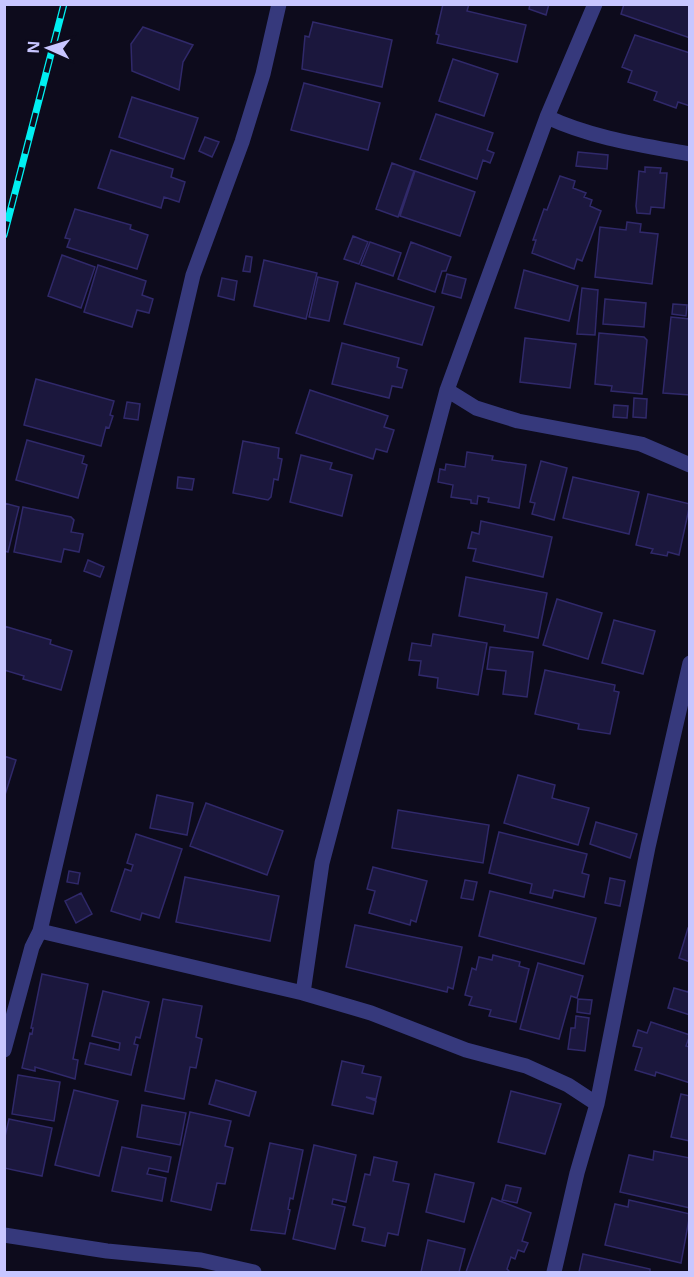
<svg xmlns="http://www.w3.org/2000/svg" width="694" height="1277" font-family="'Open Sans',sans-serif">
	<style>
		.building { fill: #1b173d; stroke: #30296a; stroke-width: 1.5 }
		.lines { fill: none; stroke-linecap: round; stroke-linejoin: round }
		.minor { stroke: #36397c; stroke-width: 15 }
		.rail-casing { stroke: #00eff1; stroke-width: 7 }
		.rail { stroke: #0d0b1c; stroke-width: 4.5; stroke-dasharray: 14; stroke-linecap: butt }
	</style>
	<rect width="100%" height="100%" fill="#0d0b1c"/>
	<path class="building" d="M443,4H469L467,11L526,25L517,62L437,43L439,35L436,34Z
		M530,4H549L546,15L529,9Z
		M624,4H690V38L621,14Z
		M313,22L392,40L382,87L302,69L305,36L309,37Z
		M143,27L193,45L183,62L179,90L132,71L131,44Z
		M635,35L690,53V106L678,102L676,108L654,100L657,92L628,82L632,71L622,67Z
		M453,59L498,74L484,116L439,101Z
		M304,83L380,103L368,150L291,130Z
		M132,97L198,118L184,159L119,137Z
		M436,114L493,133L487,150L494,153L490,163L483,160L477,179L420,159Z
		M205,137L219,142L212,157L199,151Z
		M111,150L173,169L171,177L185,182L179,202L164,197L161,208L98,188Z
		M578,152L608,155L607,169L576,166Z
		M392,163L414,171L398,217L376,209Z
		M645,167L661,168L660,173H667L664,208L651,207L650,214L637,213L636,206L639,171L645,172Z
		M415,171L475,192L460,236L400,216Z
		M560,176L575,181L573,188L586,193L584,197L592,200L590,206L601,211L582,261L577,259L574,269L532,253L536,240H533L544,209L547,210Z
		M75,209L131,225L130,229L148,235L137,269L67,247L70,239L65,238Z
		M627,222L641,224L640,232L658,234L652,284L595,277L600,227L626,230Z
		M353,236L368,242L359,264L344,259Z
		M370,242L401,253L393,276L361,265Z
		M411,242L451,257L446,271H442L435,292L398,279Z
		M62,255L95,267L81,308L48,296Z
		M246,256L252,257L250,272L243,271Z
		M264,260L317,273L306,319L254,306Z
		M98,265L146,281L142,295L153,299L149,313L137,310L132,327L84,312Z
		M524,270L578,286L569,321L515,308Z
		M447,274L466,279L461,298L442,293Z
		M318,277L338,282L329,321L309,317Z
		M222,278L237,281L234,300L218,296Z
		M356,283L434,307L422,345L344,324Z
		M582,288L598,290L595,335L577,334Z
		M605,299L646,303L644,327L603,324Z
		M673,304L687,305L686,316L672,314Z
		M671,317L690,319V395L663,393Z
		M599,333L644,337L647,340L642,394L611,391L612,386L595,384Z
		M525,338L576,344L570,388L520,382Z
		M342,343L399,358L397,367L407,370L402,388L392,386L389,398L332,384Z
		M36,379L114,401L110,415L113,416L109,428L106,427L101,446L24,425Z
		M310,390L388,416L384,427L394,430L387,452L376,449L373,459L296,433Z
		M634,398L647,399L646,418L633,417Z
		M127,402L140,404L138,420L124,418Z
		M614,405L628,406L627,418L613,417Z
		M27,440L84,456L82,463L87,465L78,498L16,480Z
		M243,441L279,448L278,458L282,459L278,480L274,479L271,497L268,500L233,493Z
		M467,452L493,456L492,460L526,465L519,508L488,502L489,498L478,496L477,504L471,503V500L451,497L453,485L438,482L440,469L445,470L446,464L465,467Z
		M301,455L332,463L330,469L352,475L342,516L290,502Z
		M541,461L567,468L554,520L532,514L535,503L530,502Z
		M178,477L194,479L192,490L177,488Z
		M573,477L639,492L629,534L563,518Z
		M648,494L690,504L679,555L668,552L667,556L651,553L653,549L636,545Z
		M4,503L19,507L8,552L4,551Z
		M23,507L71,517L74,520L71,532L83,534L79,552L64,549L61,562L14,552Z
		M481,521L552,537L543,577L473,561L476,549L468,548L472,532L479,534Z
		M88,560L104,567L100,577L84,571Z
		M466,577L547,593L538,638L504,631L505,625L459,616Z
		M557,599L602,613L588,659L543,645Z
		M614,620L655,631L643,674L602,663Z
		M4,626L51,640L50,644L72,651L61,690L23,679L24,676L4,670Z
		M433,634L487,643L478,695L437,688L438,678L419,675L421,661L409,660L412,643L431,646Z
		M490,647L533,652L527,697L503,694L506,671L487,669Z
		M545,670L615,685L614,691L619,692L610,734L578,729L579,724L535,714Z
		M4,756L16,760L4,798Z
		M518,775L555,785L552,798L589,808L578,845L504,823Z
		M157,795L193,803L187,835L150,828Z
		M206,803L283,831L267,875L190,846Z
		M398,810L489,825L483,863L392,848Z
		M596,822L637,834L630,858L590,844Z
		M499,832L587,854L582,873L589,875L584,897L554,890L552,898L530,893L532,884L489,873Z
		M136,834L182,849L159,918L142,913L140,920L111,911L125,869L131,871L133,865L127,863Z
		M373,867L427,881L416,922L411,920L410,925L369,913L375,891L367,889Z
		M69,871L80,873L78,884L67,882Z
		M185,877L279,896L270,941L176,922Z
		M610,878L625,881L620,906L605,903Z
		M465,880L477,882L473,900L461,898Z
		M490,891L596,918L584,964L479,936Z
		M81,893L92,914L76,923L65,901Z
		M355,925L462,947L453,989L448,987L447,992L346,967Z
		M688,928H690V962L679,958Z
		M493,955L520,962L519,966L529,969L516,1022L489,1016L491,1010L469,1005L472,997L465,995L472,968L476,970L479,957L492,960Z
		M538,963L583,976L577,998L571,996L559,1039L520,1029Z
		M42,974L88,984L73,1059L78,1060L75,1079L35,1067V1071L22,1068L30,1033L32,1034L33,1028H31Z
		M690,986V1015L668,1008L674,988L688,992Z
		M103,991L149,1002L140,1038L136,1037L134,1044L138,1045L131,1075L85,1064L90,1043L119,1050L120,1043L92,1036Z
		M163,999L202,1006L196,1037L202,1039L196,1068L190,1067L184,1099L145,1091Z
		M578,999L592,1000L590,1014L577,1012Z
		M576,1016L589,1018L585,1051L568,1049L571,1028H575Z
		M651,1022L690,1035L686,1046L690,1047V1083L656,1072L655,1076L635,1070L642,1048L633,1046L638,1030L647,1033Z
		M342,1061L364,1066L362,1073L381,1077L376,1099L366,1097L376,1101L373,1114L332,1105Z
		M18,1075L60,1082L54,1121L12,1114Z
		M216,1080L256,1092L249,1116L209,1104Z
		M74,1090L118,1101L99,1176L55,1165Z
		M511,1091L561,1104L545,1154L498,1142Z
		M681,1094L690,1096V1141L671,1137Z
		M142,1105L186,1113L180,1145L137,1137Z
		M190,1112L231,1121L225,1146L233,1148L225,1184L217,1183L211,1210L171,1201Z
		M9,1119L52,1128L42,1176L4,1168V1141Z
		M270,1143L303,1150L293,1199L290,1198L288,1209L290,1210L285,1234L251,1230Z
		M314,1145L356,1155L346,1202L333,1199L332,1204L345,1207L335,1249L293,1239Z
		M122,1147L171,1157L168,1172L149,1168L147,1174L166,1178L162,1201L112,1191Z
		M654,1151L690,1158V1208L620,1192L629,1155L653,1160Z
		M374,1157L397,1162L393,1181L409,1184L398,1235L388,1233L385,1246L362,1241L365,1228L353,1225L365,1174L370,1175Z
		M435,1174L474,1183L464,1222L426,1212Z
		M506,1185L521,1188L517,1203L502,1200Z
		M492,1198L531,1213L522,1241L528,1243L524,1252L518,1250L515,1259L511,1257L507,1269L510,1272H466Z
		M629,1200L690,1214L681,1263L605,1245L615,1204L628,1207Z
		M428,1240L465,1249L459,1272H421Z
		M583,1254L650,1269V1272H579Z"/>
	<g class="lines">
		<path class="minor" d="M547,117C592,138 641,145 690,154
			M447,390L476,408L518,421L641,444L690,465
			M40,931L303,993L371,1013L466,1050L526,1066L568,1085L597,1104
			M303,993L322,863L447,390L547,117L595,4
			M4,1050L32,947L40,931L193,275L242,142L263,74L279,4
			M4,1235L107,1251L201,1260L254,1272
			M554,1272L577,1173L597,1104L648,847L690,663"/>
		<defs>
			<path id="rail" d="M4,235L64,4"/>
		</defs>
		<use href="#rail" class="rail-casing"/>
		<use href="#rail" class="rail"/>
	</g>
	<rect width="694" height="1277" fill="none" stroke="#c8c6ff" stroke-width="12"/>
	<g transform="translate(48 48) rotate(273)" stroke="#0d0b1c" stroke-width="4.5" paint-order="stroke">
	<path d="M0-4.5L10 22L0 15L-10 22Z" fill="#c8c6ff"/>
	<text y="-9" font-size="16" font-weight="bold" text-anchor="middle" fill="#c8c6ff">N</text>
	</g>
</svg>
